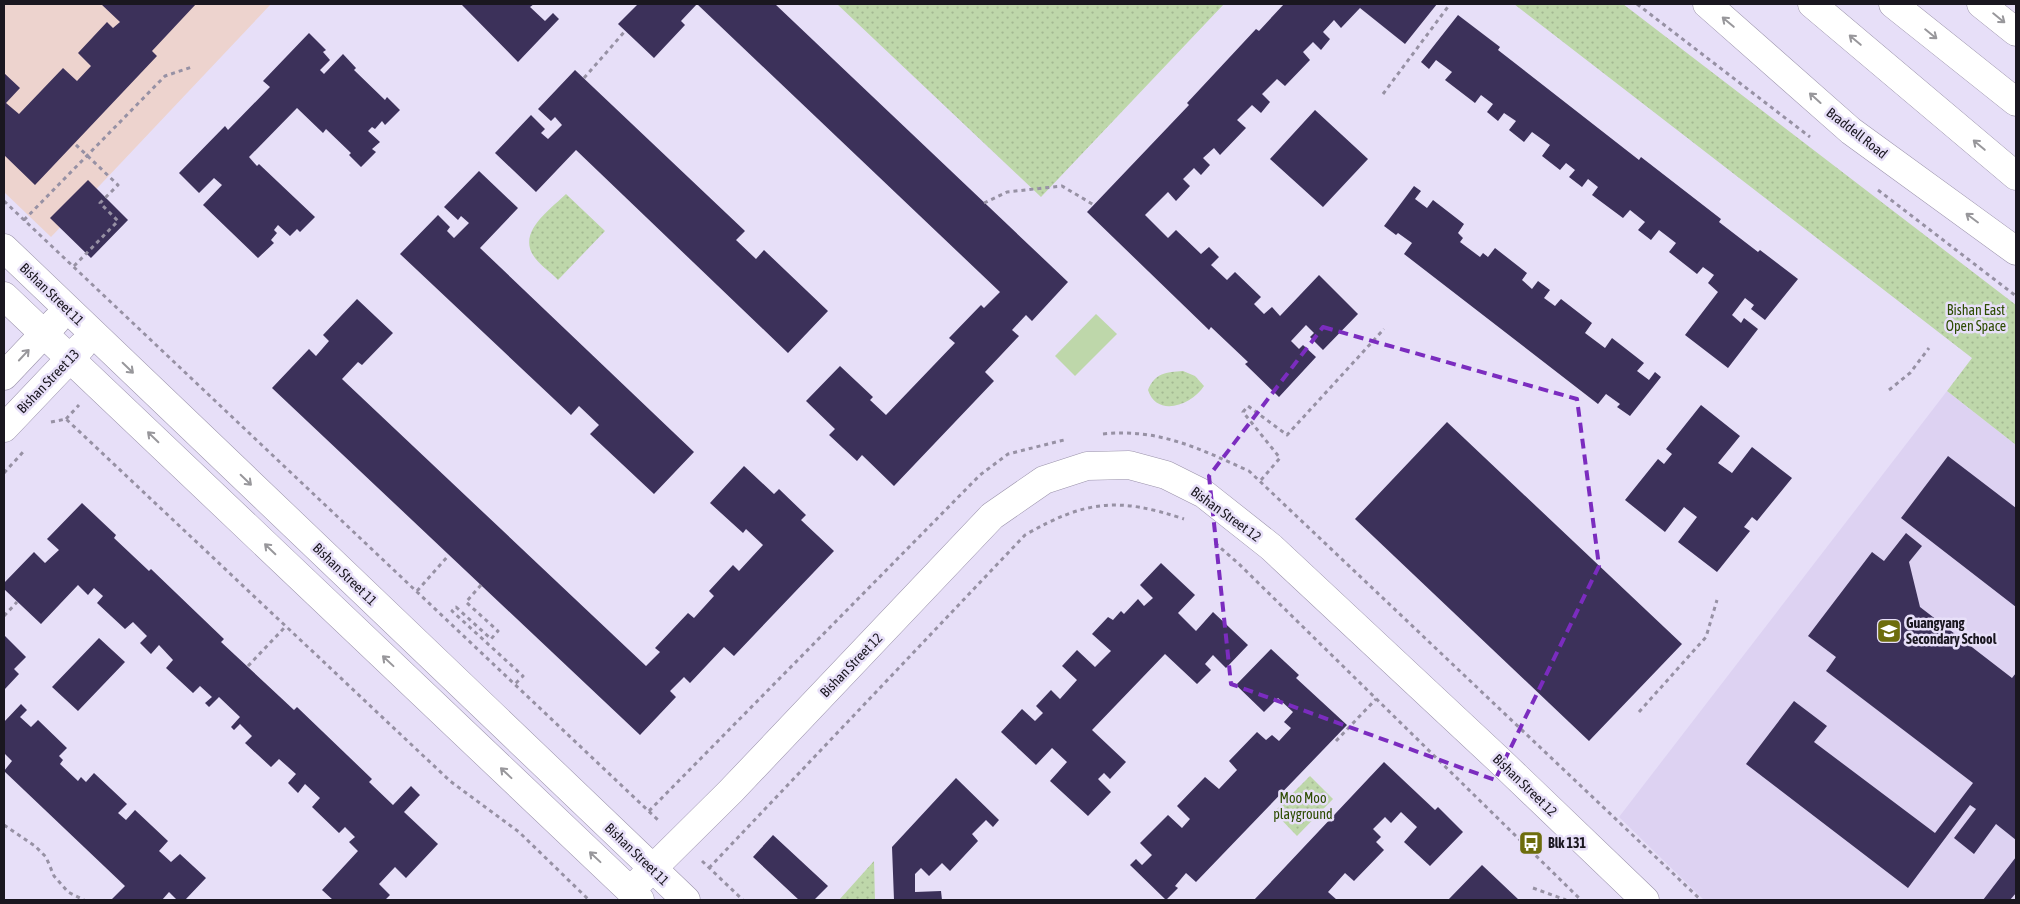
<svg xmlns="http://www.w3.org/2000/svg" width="2020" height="904" font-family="'Asap Condensed',sans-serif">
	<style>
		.commercial { fill: #edd3ce }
		.built { fill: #ddd2f2 }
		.grass { fill: #bed7aa }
		.park { fill: url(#park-dots) }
		.building { fill: #3c315a }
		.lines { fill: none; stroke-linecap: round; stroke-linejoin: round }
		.secondary-casing { stroke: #9a92aa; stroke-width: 29 }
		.primary-casing { stroke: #9a92aa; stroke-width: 29 }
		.highway-casing { stroke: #9a92aa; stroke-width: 29 }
		.path { stroke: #9791a4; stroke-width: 3; stroke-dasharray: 4 4; stroke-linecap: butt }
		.secondary { stroke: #fff; stroke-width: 28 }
		.primary { stroke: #fff; stroke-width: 28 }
		.highway { stroke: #fff; stroke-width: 28 }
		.oneway { stroke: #98979b }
		.marked { fill: none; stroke: #7b2cbf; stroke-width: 4; stroke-dasharray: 10 6; stroke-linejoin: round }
		.labels { text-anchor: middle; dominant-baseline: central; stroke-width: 5; stroke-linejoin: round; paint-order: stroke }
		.street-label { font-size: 14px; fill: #1a1720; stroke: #e7dff8 }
		.park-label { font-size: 14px; fill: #2c4b01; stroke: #e7dff8 }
		.poi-label { font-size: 14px; font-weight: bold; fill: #1a1720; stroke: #e7dff8; text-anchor: start }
	</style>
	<defs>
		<pattern id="park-dots" width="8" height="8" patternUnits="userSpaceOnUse" patternTransform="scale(1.25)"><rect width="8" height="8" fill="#bed7aa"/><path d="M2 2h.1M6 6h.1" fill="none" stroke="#a3b892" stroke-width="1.8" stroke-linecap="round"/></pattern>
	</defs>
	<rect width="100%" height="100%" fill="#e7dff8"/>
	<path class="commercial" d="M4,4H271L51,237L4,192Z"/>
	<path class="built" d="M1947,391L2016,445V900H1704L1619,817Z"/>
	<path class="grass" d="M1096,314L1117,334L1075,376L1055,356Z"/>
	<path class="park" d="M837,4H1224L1041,197Z
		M1514,4H1623L2016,305V445L1947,391L1972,358Z
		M566,194L605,231L558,280C551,272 538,264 533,255C518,231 551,209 566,194Z
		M1183,371L1195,376L1204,386C1192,405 1157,418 1148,390C1155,373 1166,372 1183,371Z
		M1310,776L1333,799L1297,836L1274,812Z
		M874,861L875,900H839Z"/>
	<path class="building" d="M101,4H196L152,51L157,56L35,185L4,155V73L20,88L6,103L19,114L63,68L77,81L91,66L78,53L107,22L113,28L120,22Z
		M461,4H534L530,7L545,21L553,13L559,19L518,62Z
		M638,4H697L681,21L685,25L654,58L618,24Z
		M697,4H775L1068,282L1032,321L1026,315L1012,330L1019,336L985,372L994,381L894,486L862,455L857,461L829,435L835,429L806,401L840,366L873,397L870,400L886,415L955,343L949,338L981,305L984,308L1000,292Z
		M1284,4H1437L1405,44L1360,8L1341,28L1334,20L1323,32L1330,39L1321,50L1313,42L1303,52L1310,60L1285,86L1277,79L1262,94L1270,102L1261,113L1252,105L1237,120L1246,128L1220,155L1214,148L1203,158L1210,165L1201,175L1194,168L1183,179L1190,186L1176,201L1168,192L1145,215L1168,238L1176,230L1201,254L1209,247L1219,257L1211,265L1227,280L1235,272L1261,297L1254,304L1264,314L1272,307L1280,316L1319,275L1358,314L1323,350L1310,337L1314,333L1306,325L1291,341L1299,349L1303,345L1316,357L1279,397L1245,364L1248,362L1211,327L1209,330L1087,212L1189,105L1187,103L1256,29L1259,31Z
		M1458,15L1500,47L1498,50L1639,160L1641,157L1721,219L1719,222L1758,252L1760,250L1798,279L1765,320L1751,309L1754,305L1745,298L1732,315L1741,323L1744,318L1758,329L1728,368L1685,335L1718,292L1708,283L1714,275L1703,267L1697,274L1669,252L1676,243L1659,230L1651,240L1638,230L1645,222L1630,210L1623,218L1592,195L1598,187L1588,179L1582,187L1569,177L1575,170L1566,163L1560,170L1542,156L1550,145L1532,132L1524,142L1509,130L1516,121L1504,113L1498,121L1487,112L1493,104L1481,95L1475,103L1445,80L1452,72L1436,60L1429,69L1421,62Z
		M309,33L326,50L323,52L330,60L320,70L324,74L343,54L356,68L354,70L385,100L387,97L400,110L385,125L382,121L375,129L372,127L368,131L380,142L372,149L376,152L361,167L349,155L351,153L326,129L323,133L297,108L249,157L257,166L259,164L315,217L300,232L297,229L290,236L278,225L274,230L277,233L271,240L274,243L258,258L203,205L222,185L214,178L199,193L179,173L225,126L228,130L270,87L263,81Z
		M575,70L745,231L736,240L756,259L764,250L828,311L788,353L576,150L536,192L495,153L531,115L545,129L541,133L548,139L562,125L555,117L551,121L538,109Z
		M1315,110L1368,159L1323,207L1270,159Z
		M479,171L518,208L480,248L694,452L654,494L590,434L599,425L579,406L571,415L400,254L438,215L450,227L447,231L454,238L469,223L461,216L458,220L444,207Z
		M88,180L128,220L91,258L50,218Z
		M1414,186L1421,191L1415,199L1427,208L1433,200L1464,224L1458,233L1463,238L1460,242L1480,257L1483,253L1488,257L1495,248L1527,273L1522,280L1532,289L1538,281L1550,290L1544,298L1555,306L1561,299L1592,323L1585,333L1605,348L1612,338L1644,363L1637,371L1649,380L1655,372L1661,377L1630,416L1617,407L1620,404L1606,394L1598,404L1404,254L1412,243L1398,233L1396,235L1384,226Z
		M357,299L393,333L362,365L358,362L342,379L646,666L660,652L655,648L688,613L694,618L714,596L709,591L733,565L739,571L763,545L746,529L743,533L710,503L744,466L774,494L779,489L806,515L801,520L834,551L734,656L724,647L690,683L684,677L670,691L676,697L640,735L272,388L309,349L316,356L329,341L323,335Z
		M1701,405L1740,436L1718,463L1732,473L1752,447L1792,478L1757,521L1752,517L1744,527L1750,531L1717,572L1678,542L1697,517L1684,507L1665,532L1625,500L1658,459L1664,464L1672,454L1666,449Z
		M1447,422L1682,644L1589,741L1355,519Z
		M1948,456L2016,508V607L1901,518Z
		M82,503L116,535L114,538L149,571L151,569L224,639L221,642L294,710L297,707L372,779L369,782L393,805L411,786L420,795L404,812L438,844L406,878L395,867L379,884L390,895L385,900H333L322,890L358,851L349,842L355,837L345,827L339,833L312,807L320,798L305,784L298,793L288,783L296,774L279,759L271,767L245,743L252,736L240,724L234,730L231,727L240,717L219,697L209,707L205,703L212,697L200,686L193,693L166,668L173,660L159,645L151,654L140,643L147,636L133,622L125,629L97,603L103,596L94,588L88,595L78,585L41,624L4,589V583L34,552L45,563L59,550L47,539Z
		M1906,533L1922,546L1909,562L1920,607L2012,678L2016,673V840L1996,824L1974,854L1954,838L1976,809L1970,805L1908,888L1746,764L1794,701L1827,726L1814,742L1935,833L1973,783L1826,671L1836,657L1808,636L1872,552L1884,561Z
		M1161,563L1195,595L1178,613L1196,631L1213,612L1248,645L1226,668L1213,655L1205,664L1211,670L1197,684L1165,654L1092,730L1126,762L1110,779L1104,773L1098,779L1111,792L1088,816L1050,781L1067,762L1052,748L1036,765L1001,732L1022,709L1035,721L1043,713L1036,706L1051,690L1060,699L1077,680L1062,666L1077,650L1095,667L1111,651L1092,634L1108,617L1113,620L1121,611L1124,614L1138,599L1144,606L1153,598L1140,585Z
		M4,635L26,657L14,669L19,674L4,690Z
		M99,638L125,662L78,711L52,687Z
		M1271,649L1299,675L1296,678L1347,725L1196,882L1186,873L1175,886L1178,888L1166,900L1130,865L1136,859L1142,865L1152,855L1140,843L1168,815L1182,828L1190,819L1177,806L1205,777L1219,789L1237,770L1229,761L1257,732L1266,740L1272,735L1279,741L1291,728L1284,722L1293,712L1278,698L1264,712L1236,685Z
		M21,704L27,710L20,717L31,727L38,720L67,748L59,756L63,760L60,764L78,781L81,777L86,782L94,773L127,804L118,813L126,820L135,810L168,841L159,851L171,862L180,854L206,878L185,900H177L169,892L162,900H111L125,886L4,771L12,761L4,753V722Z
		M1384,762L1435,810L1438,807L1463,832L1430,866L1404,842L1417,827L1401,812L1391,823L1385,817L1373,829L1381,837L1376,842L1384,850L1354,881L1345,873L1328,892L1337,900H1254Z
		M956,778L999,820L993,827L986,820L972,834L978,841L950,871L942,863L929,876L921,868L915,874V892L941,891L942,900H894L892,847Z
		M773,835L828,886L814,900H799L753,857Z
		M2016,857V893L2010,900H1983Z
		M1482,865L1519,900H1448Z"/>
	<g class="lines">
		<defs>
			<path id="secondary" d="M4,248L686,900
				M4,296L640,900
				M4,376L56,321
				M4,428L82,346
				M630,891L731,791L992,516L1044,480L1087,466L1129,465L1166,475L1204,494L1271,547L1499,760L1645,900"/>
			<path id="primary" d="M1707,4L1851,131L2016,251
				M1981,4L2016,32"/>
			<path id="highway" d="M1812,4L2016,176
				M1893,4L2016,102"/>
		</defs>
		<use href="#secondary" class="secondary-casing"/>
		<use href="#primary" class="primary-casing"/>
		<use href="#highway" class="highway-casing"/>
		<path class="path" d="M1637,4L1810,137
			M584,78L626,30
			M1383,94L1450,4
			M1878,190L2016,296
			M4,201L659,821
			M984,203L1007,192L1062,186L1094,205
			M24,220L165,76L192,67
			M74,266L118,221L100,203L118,185L74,143
			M1889,390L1910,373L1929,348
			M66,419L79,405
			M51,422L66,419L450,781L519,832L589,900
			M1103,434C1159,428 1200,449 1249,471L1701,900
			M4,473L23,452
			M1261,480L1280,458L1243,412L1248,406L1287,435L1384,329
			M1215,543L1239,564L1581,900
			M481,585L466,602L498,631L491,639L456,607L452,611L523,676L515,684
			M417,591L449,555
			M4,616L17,602
			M248,666L286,626
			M1639,712L1706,637L1717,600
			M1336,741L1376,699
			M649,811L980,475L1008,454L1064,440
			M4,825L35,846L46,857L54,876L68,892L84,900
			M702,861L743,900
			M709,868L1025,535C1086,500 1118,497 1184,519
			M1533,888L1566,900"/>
		<use href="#secondary" class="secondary"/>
		<use href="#primary" class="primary"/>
		<use href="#highway" class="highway"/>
	</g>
	<defs><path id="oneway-shaft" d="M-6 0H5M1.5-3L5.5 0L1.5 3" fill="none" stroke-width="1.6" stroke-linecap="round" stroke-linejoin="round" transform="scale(1.25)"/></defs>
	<g class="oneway">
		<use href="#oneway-shaft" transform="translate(1999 18) rotate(39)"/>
		<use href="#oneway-shaft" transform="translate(1728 22) rotate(-140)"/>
		<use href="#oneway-shaft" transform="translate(1931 34) rotate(39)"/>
		<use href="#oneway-shaft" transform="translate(1855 40) rotate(-140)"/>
		<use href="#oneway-shaft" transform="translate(1815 98) rotate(-138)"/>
		<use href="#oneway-shaft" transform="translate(1979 145) rotate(-140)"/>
		<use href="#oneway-shaft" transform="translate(1972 218) rotate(-143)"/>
		<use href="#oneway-shaft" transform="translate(24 355) rotate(-47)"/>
		<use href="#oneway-shaft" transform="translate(128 368) rotate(44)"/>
		<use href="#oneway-shaft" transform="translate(153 437) rotate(-136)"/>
		<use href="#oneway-shaft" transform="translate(246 480) rotate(44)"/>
		<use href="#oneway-shaft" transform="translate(270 549) rotate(-136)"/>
		<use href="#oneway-shaft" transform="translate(388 661) rotate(-137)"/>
		<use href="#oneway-shaft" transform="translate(506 773) rotate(-137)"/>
		<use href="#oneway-shaft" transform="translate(595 857) rotate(-137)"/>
	</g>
	<path class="marked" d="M1323,327L1577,399L1599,566L1495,780L1231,684L1209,476Z"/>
	<defs>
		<symbol id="school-square" viewBox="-11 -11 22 22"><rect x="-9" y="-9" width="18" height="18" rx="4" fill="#6d6d0d" stroke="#e7dff8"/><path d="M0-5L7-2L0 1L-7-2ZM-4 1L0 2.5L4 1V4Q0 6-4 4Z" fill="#fff"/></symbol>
		<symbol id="bus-square" viewBox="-11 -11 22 22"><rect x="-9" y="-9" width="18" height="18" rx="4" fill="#6d6d0d" stroke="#e7dff8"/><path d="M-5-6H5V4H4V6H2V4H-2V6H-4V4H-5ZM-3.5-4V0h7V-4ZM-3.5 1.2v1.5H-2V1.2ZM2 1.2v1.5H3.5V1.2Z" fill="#fff"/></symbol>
	</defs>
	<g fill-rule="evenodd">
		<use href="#school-square" x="1875" y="617" width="28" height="28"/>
		<use href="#bus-square" x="1517" y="829" width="28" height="28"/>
	</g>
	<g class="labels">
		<g class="street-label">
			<text transform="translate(1857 133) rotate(38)">Braddell Road</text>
			<text transform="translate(52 294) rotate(44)">Bishan Street 11</text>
			<text transform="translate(48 381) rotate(-46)">Bishan Street 13</text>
			<text transform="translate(1226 514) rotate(36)">Bishan Street 12</text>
			<text transform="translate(345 574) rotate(44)">Bishan Street 11</text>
			<text transform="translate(851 665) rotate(-46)">Bishan Street 12</text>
			<text transform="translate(1525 785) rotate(44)">Bishan Street 12</text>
			<text transform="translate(637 854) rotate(44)">Bishan Street 11</text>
		</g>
		<g class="park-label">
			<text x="1976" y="310">Bishan East<tspan x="1976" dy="16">Open Space</tspan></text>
			<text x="1303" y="798">Moo Moo<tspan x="1303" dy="16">playground</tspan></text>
		</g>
		<g class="poi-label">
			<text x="1906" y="623">Guangyang<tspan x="1906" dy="16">Secondary School</tspan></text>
			<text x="1548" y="843">Blk 131</text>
		</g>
	</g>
	<rect width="2020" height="904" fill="none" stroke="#1a1720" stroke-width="10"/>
</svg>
